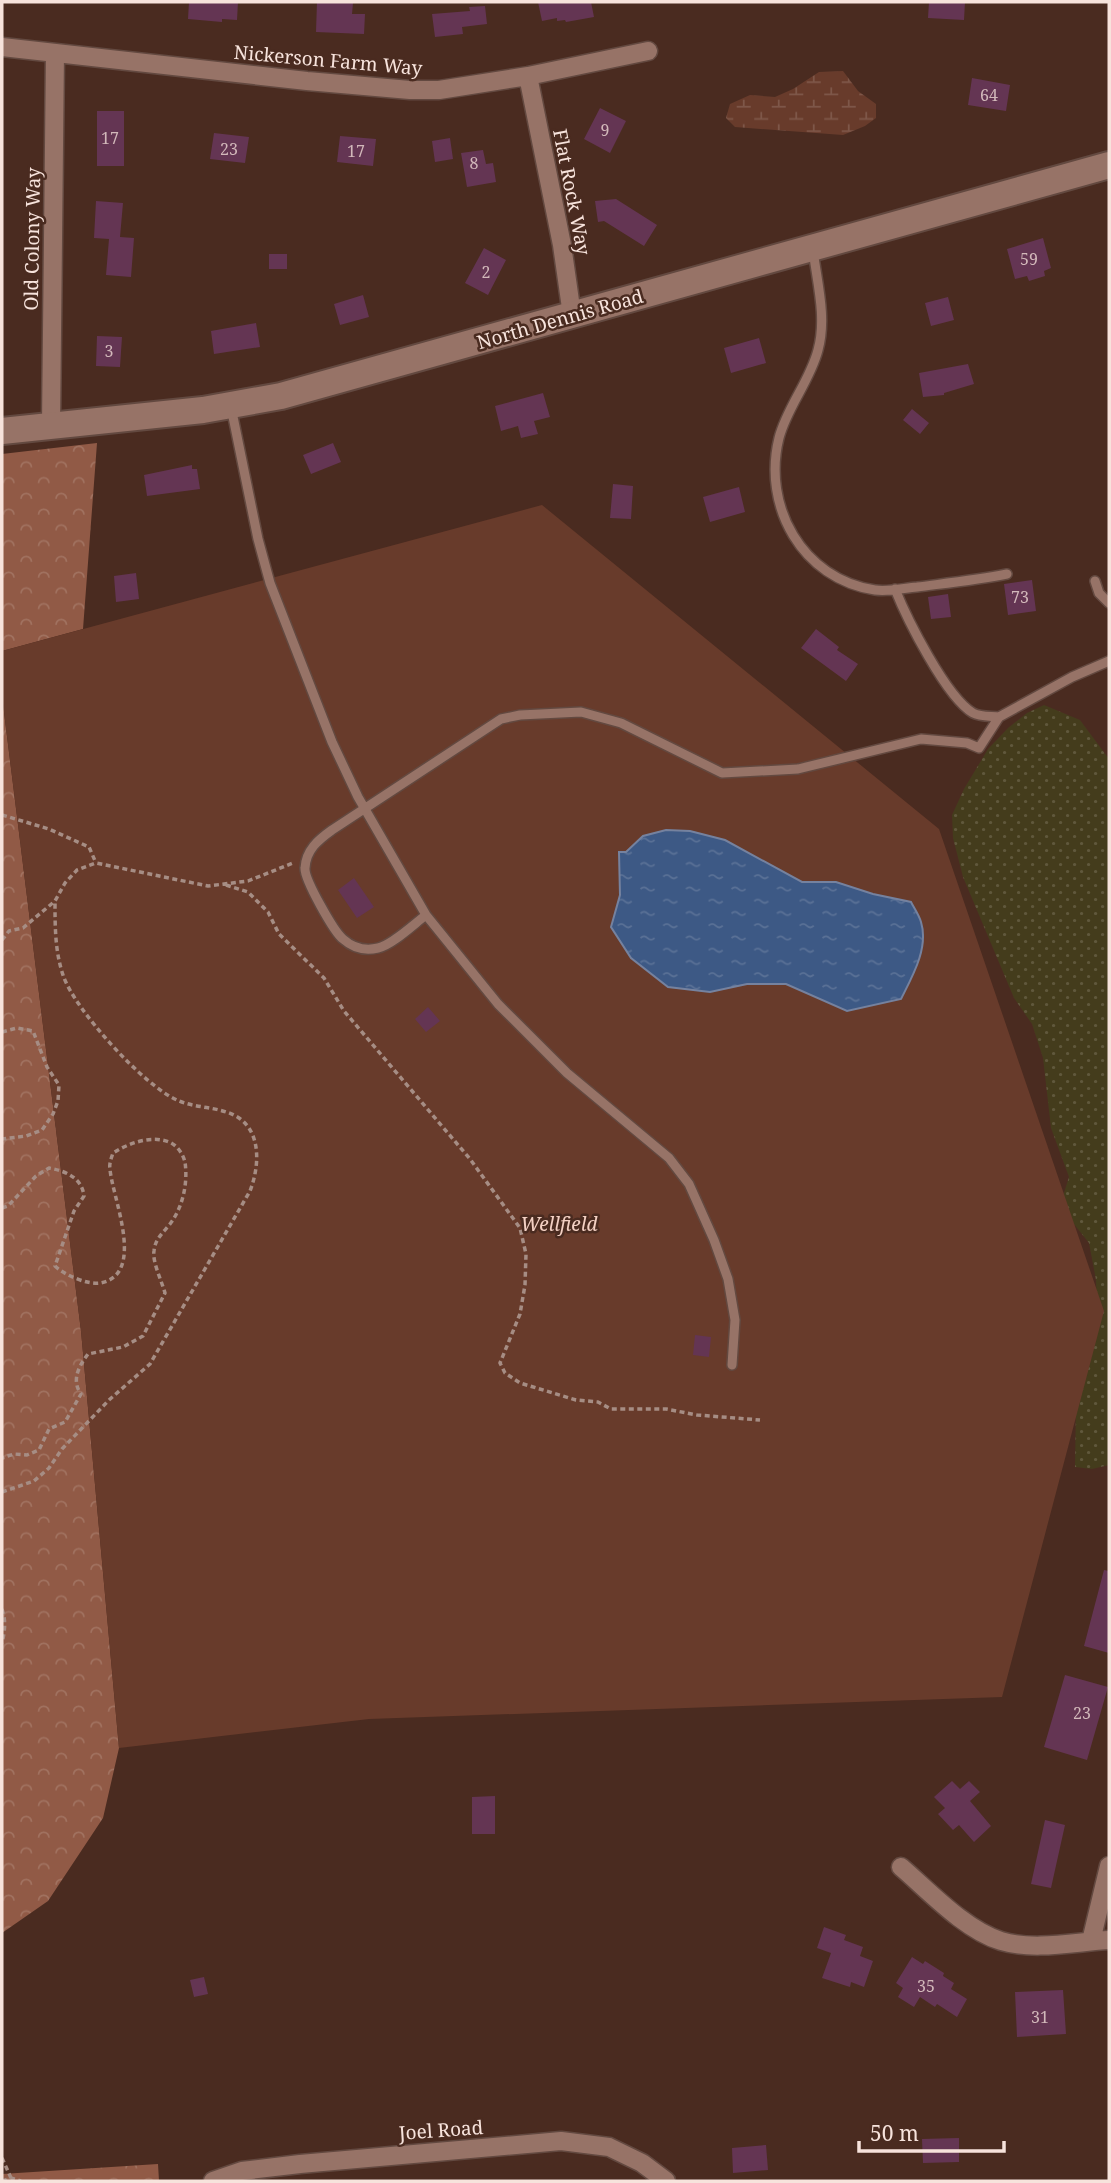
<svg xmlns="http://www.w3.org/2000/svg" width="1111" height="2183" font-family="'Noto Serif',serif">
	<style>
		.forest { fill: url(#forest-crowns) }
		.wetland { fill: url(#wetland-marsh) }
		.sand { fill: url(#sand-dots) }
		.green { fill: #683b2b }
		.water { fill: url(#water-ripples); stroke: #75829f; stroke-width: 2 }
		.building { fill: #643553 }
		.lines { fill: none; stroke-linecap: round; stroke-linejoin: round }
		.lane-casing { stroke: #634940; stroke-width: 12 }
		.street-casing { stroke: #634940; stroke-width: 21 }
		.secondary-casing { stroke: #634940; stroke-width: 30 }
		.path { stroke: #a68d84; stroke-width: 3.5; stroke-dasharray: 5 3.5; stroke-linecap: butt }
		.lane { stroke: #977367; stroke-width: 9 }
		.street { stroke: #977367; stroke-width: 18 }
		.secondary { stroke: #977367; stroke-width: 26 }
		.labels { text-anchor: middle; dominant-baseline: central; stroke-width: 5; stroke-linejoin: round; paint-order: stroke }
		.number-label { font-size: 16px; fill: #d2b8ba }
		.street-label { font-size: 19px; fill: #f7e3dc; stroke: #4a2b20 }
		.park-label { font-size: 19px; font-style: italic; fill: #f4d1c4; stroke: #4a2b20 }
	</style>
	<defs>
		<pattern id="forest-crowns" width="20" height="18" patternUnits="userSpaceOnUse" patternTransform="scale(1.75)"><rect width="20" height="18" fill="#915a46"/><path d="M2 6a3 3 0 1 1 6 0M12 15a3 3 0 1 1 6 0" fill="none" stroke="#a17260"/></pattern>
		<pattern id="wetland-marsh" width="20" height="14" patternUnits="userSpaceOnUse" patternTransform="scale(1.75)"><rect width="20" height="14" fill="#683b2b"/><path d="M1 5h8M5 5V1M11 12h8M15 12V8" fill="none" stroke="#7e5749"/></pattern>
		<pattern id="sand-dots" width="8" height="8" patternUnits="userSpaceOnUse" patternTransform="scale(1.75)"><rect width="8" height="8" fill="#443c1c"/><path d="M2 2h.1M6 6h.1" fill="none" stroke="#60583c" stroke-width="1.8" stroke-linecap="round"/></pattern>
		<pattern id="water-ripples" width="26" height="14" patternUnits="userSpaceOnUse" patternTransform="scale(1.75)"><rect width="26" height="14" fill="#3d5985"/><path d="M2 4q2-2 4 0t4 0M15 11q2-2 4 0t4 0" fill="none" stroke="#5a7196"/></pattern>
	</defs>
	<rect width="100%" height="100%" fill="#4a2b20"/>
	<path class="forest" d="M97,443L83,629L2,651V454Z
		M2,696L81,1331L119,1748L103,1818L48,1901L2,1933Z
		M158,2164L159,2181H2V2174Z"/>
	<path class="wetland" d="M843,71L858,91L876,104V118L865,126L843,135L735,127L726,118L730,104L750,95L775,97L793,89L819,72Z"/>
	<path class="sand" d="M1044,705L1080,720L1109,759V1465L1092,1469L1075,1467L1076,1405L1097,1311L1096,1280L1089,1243L1066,1214L1063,1196L1069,1177L1051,1128L1043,1058L1032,1024L1014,998L963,877L953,838L952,815L964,789L988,749L1008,728L1027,713Z"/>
	<path class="green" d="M542,505L939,829L1104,1311L1002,1697L369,1719L119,1748L81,1331L2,696V651Z"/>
	<path class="water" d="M666,830L690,831L725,840L802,882H836L873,894L911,902C914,908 919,915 921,922C929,948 912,977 901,999L847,1011L786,984H747L710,992L668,987L631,958L611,927L620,895L619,852H626L643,836Z"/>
	<path class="building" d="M189,2H238L237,20L222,19V22L188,19Z
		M317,2L353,3L352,14H365L364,34L316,32Z
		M538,2H591L594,17L566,22L565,20L557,21V18L542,21Z
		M929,2H965L964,20L928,18Z
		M485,6L487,24L462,27L463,34L435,37L432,14L470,11L469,7Z
		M972,78L1010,85L1006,111L968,105Z
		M600,108L626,121L610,153L584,139Z
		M97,111H124V166H97Z
		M214,133L249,137L245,163L210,159Z
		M340,136L376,139L373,166L337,162Z
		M450,138L453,159L435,162L432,141Z
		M483,150L486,164L493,163L496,182L467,187L461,153Z
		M616,199L657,225L644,246L604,221L598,222L595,201Z
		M96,201L123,203L120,237L134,238L131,277L106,275L109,239L94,238Z
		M1043,238L1051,268L1044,271L1045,276L1029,281L1027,276L1015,279L1007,249Z
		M484,248L506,260L488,295L465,283Z
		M269,254H287V269H269Z
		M363,295L369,317L340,325L334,304Z
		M948,297L954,320L931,326L925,303Z
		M256,323L260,347L214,354L211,331Z
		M97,336L122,337L120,367L96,366Z
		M759,338L766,363L731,373L724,348Z
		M968,364L974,384L944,393V395L923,397L919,373Z
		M543,393L550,417L534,421L538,434L521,438L518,426L501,431L495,406Z
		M912,409L929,423L920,434L903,420Z
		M333,443L341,462L311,474L303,455Z
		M192,465V469H197L200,489L147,496L144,475Z
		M613,484L633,486L631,519L610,518Z
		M739,487L745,512L710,522L703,497Z
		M136,573L139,599L116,602L114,576Z
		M1032,580L1036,611L1008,615L1004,584Z
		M948,594L951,617L931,619L928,597Z
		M816,629L839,647L837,650L858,664L846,681L801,648Z
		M354,878L374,907L357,918L338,890Z
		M428,1007L440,1021L426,1032L415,1019Z
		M695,1335L711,1337L709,1357L693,1355Z
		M1104,1570L1109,1571V1653L1084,1646Z
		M1065,1675L1108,1687L1087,1760L1044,1747Z
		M952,1781L960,1789L969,1781L980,1792L970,1801L991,1826L974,1842L959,1825L953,1830L938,1814L945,1808L934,1797Z
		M495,1796V1834H472V1797Z
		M1045,1820L1065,1825L1051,1888L1031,1884Z
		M824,1927L846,1935L844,1940L863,1947L860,1956L873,1961L864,1987L851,1982L850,1987L822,1978L831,1953L817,1948Z
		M912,1957L923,1964L925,1961L944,1973L943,1976L954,1983L951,1989L967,1999L957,2017L937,2004L935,2007L920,1997L914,2007L898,1997L903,1988L896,1983Z
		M204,1977L208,1994L194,1997L190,1980Z
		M1063,1990L1066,2034L1017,2037L1015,1992Z
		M959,2138V2162L923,2163L922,2139Z
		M766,2145L768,2170L733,2173L732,2148Z"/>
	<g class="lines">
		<defs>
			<path id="lane" d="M813,250C817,282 827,318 818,350C810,381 787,407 779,438C762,506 802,579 875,590C889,592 904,588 917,587C948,583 977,580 1007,574
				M231,407L258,539L270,583L332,742L358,797L426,915L498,1004L567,1073L669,1158L689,1184L714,1240L728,1279L735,1320L732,1365
				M1095,581L1099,593L1109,603
				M895,589C907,619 946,697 973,713C980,717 991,716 999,717
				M426,915C414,924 392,945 378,948C365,951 353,948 343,939C334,932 304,879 305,868C306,850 318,840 332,830L501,719L520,715L581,712L621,723L722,773L798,769L921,739L967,743L979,748L999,717L1072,677L1109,661"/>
			<path id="street" d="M2,47L307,81L410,90H439L528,76L648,51
				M528,76L562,245L572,315
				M51,425L55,53
				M901,1867C929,1891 965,1930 1001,1941C1034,1951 1075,1942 1109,1940
				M1091,1941L1109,1866
				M213,2181L242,2171L300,2164L561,2141L609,2147L642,2163L666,2181"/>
			<path id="secondary" d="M2,431L203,410L281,396L1109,165"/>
		</defs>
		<use href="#lane" class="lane-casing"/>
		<use href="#street" class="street-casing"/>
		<use href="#secondary" class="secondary-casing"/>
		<path class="path" d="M2,815L49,829L89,847L96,863
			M226,885L248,892L268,912L279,934L324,978L344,1011L470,1159L520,1228L526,1254L525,1285L520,1314L500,1363L505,1373L520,1383L576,1400L598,1402L611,1409H666L697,1415L760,1420
			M2,940L9,931L23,928L55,901L65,883L77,870L96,863L208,886L248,881L293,863
			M2,1032L17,1028L33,1031L47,1067L59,1085L58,1101L53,1114L42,1130L26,1136L2,1139
			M2,1208L8,1206L36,1176L49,1168C66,1171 82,1178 84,1196L74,1211L55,1266C64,1275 88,1285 100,1283C147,1275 112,1197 110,1169C109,1164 111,1159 113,1153C129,1143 151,1135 169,1142C177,1145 183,1154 185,1162C188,1183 183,1207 170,1224C163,1233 155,1239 154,1251C152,1261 162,1282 165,1293L143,1336L123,1347L88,1354C79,1366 71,1380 81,1394L65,1422L49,1429L39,1450L27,1455L14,1454L2,1458
			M2,1492L34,1481L49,1468L62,1449L109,1400L150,1364L250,1191C259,1168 262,1134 239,1118C221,1106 196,1109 177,1100C144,1086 74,1009 63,975C55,951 55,927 55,901
			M2,1609C6,1620 5,1631 2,1643
			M2,2158L11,2178
			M2,2181L11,2178L21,2181"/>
		<use href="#lane" class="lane"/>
		<use href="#street" class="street"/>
		<use href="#secondary" class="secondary"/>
	</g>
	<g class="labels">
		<g class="number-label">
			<text x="989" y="95">64</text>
			<text x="605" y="130">9</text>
			<text x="110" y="138">17</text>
			<text x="229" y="149">23</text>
			<text x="356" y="151">17</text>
			<text x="474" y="163">8</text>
			<text x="1029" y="259">59</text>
			<text x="486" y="272">2</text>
			<text x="109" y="351">3</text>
			<text x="1020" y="597">73</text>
			<text x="1082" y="1713">23</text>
			<text x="926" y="1986">35</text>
			<text x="1040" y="2017">31</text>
		</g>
		<g class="street-label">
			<text transform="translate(328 60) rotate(5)">Nickerson Farm Way</text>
			<text transform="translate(572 192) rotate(79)">Flat Rock Way</text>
			<text transform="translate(32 239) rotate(-89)">Old Colony Way</text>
			<text transform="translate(560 319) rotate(-16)">North Dennis Road</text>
			<text transform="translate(441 2130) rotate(-4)">Joel Road</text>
		</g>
		<g class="park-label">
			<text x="559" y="1224">Wellfield</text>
		</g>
	</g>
	<rect width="1111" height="2183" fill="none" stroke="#f7e3dc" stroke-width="7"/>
	<path d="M859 2141v10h145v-10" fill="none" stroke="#f7e3dc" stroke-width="3.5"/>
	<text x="870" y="2141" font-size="21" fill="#f7e3dc" stroke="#4a2b20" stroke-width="5" paint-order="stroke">50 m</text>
</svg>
